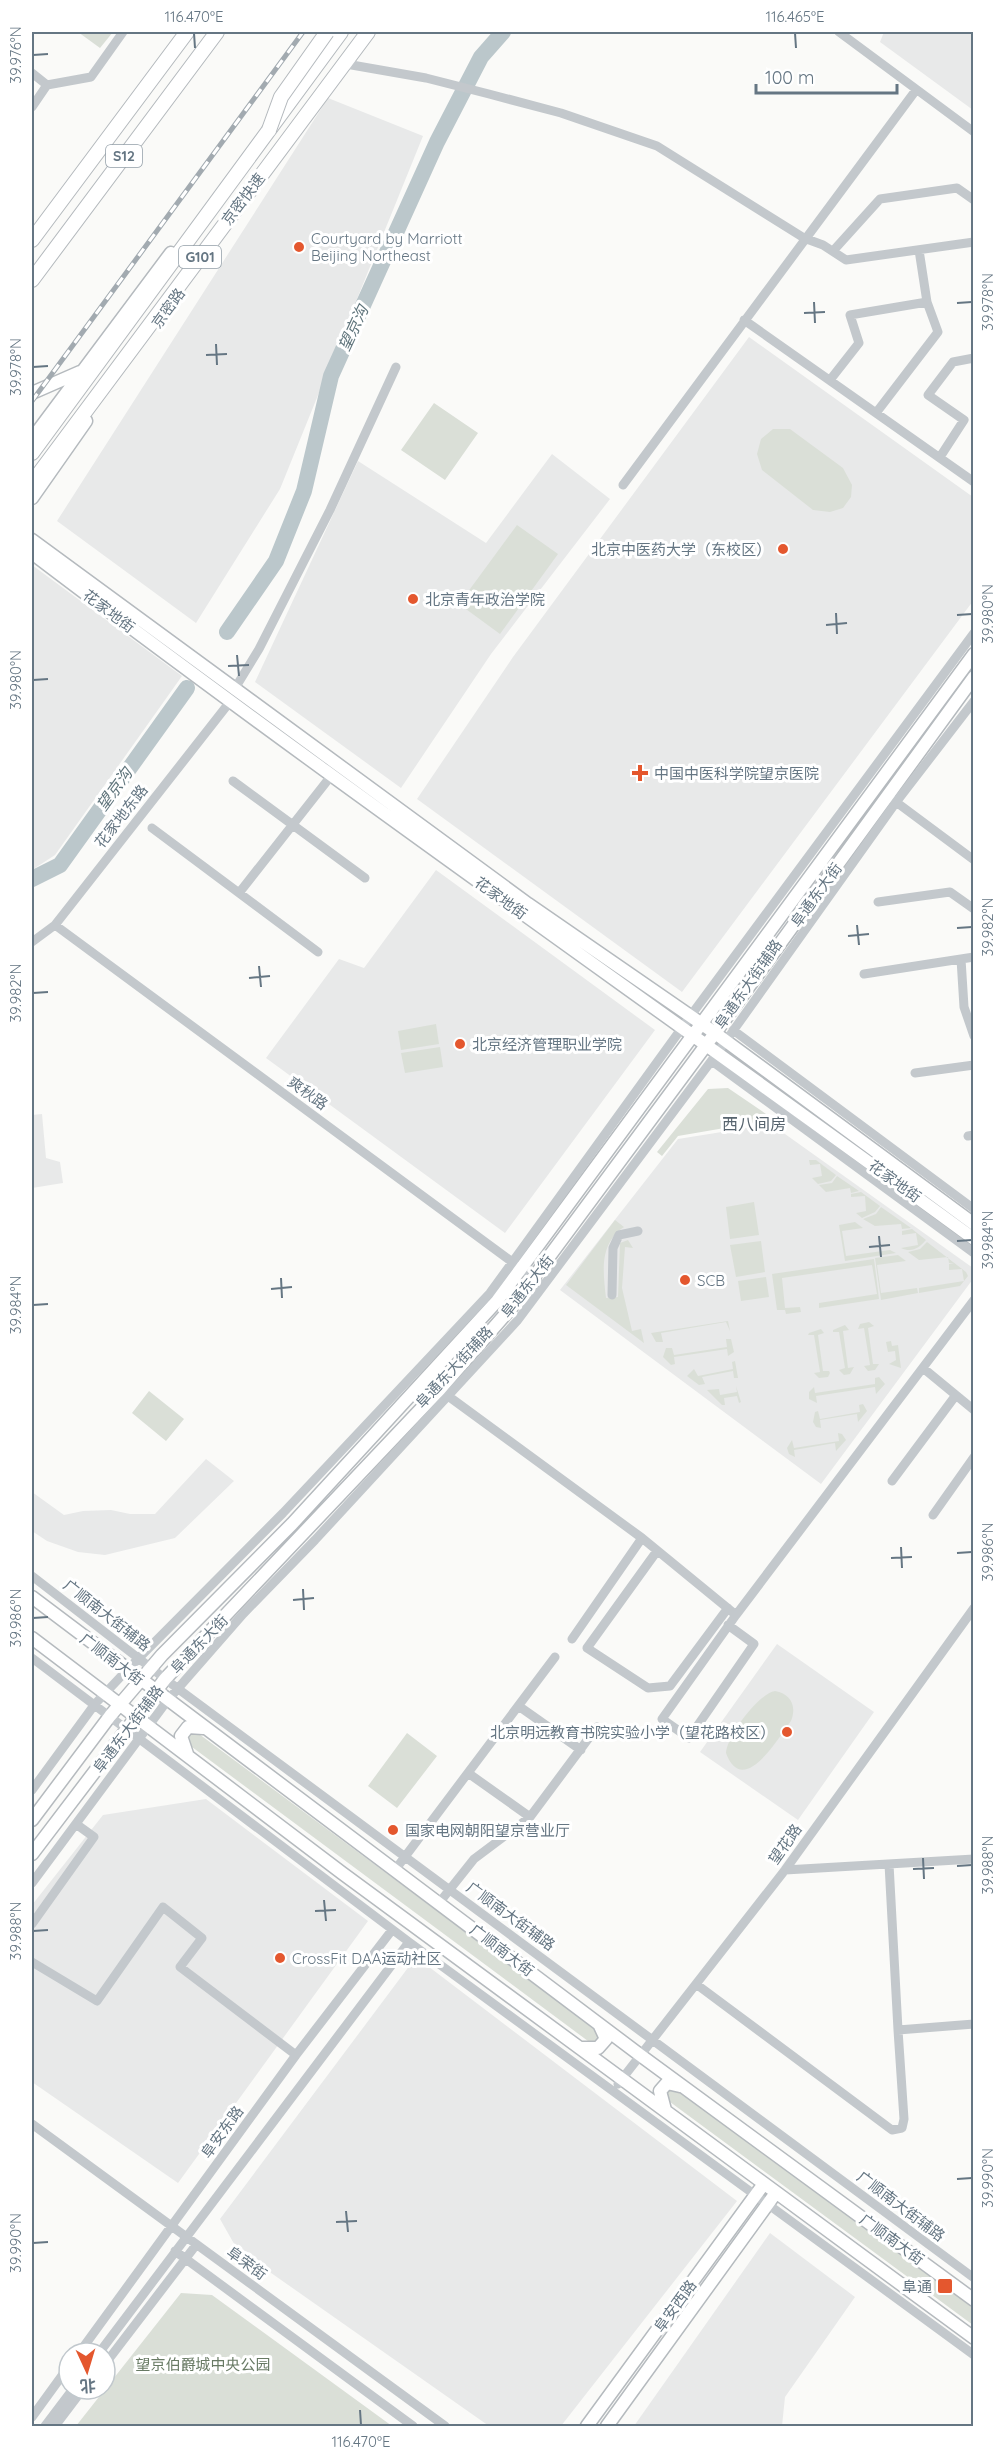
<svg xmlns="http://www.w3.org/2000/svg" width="1005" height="2458" font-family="Quicksand,'Noto Sans SC',sans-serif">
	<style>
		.built { fill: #e8e9e9 }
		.green { fill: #dadfd7 }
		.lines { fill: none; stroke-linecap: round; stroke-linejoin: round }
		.river { stroke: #bbc7cb; stroke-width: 16 }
		.major-casing { stroke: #b5babe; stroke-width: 15 }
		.highway-casing { stroke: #b4b9bd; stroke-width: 16 }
		.minor { stroke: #c3c8cc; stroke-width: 9 }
		.major { stroke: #fff; stroke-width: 12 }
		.highway { stroke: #fff; stroke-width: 14 }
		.rail-casing { stroke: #a2aab0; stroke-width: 5 }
		.rail { stroke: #fff; stroke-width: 3; stroke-dasharray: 9; stroke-linecap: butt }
		.highway-bridge-casing { stroke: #b4b9bd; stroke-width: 16; stroke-linecap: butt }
		.highway-bridge { stroke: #fff; stroke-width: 14 }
		.ticks { fill: none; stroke: #657683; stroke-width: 2 }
		.poi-dot { fill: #e4572e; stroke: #fff; stroke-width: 2 }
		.labels { text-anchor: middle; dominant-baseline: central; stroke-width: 6; stroke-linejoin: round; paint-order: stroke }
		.shield { fill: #fff; stroke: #939fa8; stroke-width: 1.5 }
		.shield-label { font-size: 14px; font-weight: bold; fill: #657683 }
		.street-label { font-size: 15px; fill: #657683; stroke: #fff }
		.poi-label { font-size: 15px; fill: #657683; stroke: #fff; text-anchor: start }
		.park-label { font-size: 15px; fill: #687a64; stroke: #fff }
		.water-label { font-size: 16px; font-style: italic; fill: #60757c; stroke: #fff }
		.neighbourhood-label { font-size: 16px; fill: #57646e; stroke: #fff }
		.neatline { fill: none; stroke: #657683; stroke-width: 2 }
		.ticks-label { font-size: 15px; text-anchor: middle; fill: #657683 }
	</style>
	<rect width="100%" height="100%" fill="#fafaf8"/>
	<path class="built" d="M884,32H973V110L880,42Z
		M328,98L423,136L280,489L196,623L57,521Z
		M749,337L973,497V601L682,992L417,799L513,657Z
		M552,454L610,499L491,654L401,788L255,682L358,461L486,543Z
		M32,565L182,676L55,855L32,870Z
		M436,870L655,1030L505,1233L266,1058L339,959L364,968Z
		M42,1114L46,1158L60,1162L63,1183L32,1188V1115Z
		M771,1124L973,1268V1279L821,1484L560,1290L678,1139Z
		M206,1459L234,1481L175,1538L105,1555L78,1552L47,1541L32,1531V1492L64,1515L83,1511L111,1510L130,1514H155Z
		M777,1644L874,1712L798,1820L700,1752Z
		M206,1799L368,1921L178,2183L32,2082V1905L103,1815Z
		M416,1957L737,2201L561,2426H489L237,2249L220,2219Z
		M770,2233L855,2297L785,2397L782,2426H634Z"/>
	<path class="green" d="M78,32H113L100,48Z
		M434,403L478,433L445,480L401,450Z
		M773,429H790L843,468L852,485L851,497L843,508L830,512L813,510L762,470L757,454L761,439Z
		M517,525L558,554L500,634L459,604Z
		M436,1024L439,1044L401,1050L398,1031Z
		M440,1047L443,1067L405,1073L401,1053Z
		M728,1088L769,1116L766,1121L678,1136L662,1156L657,1152L708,1089Z
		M809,1160H816L836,1175L831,1181L818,1184L812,1178L822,1176L820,1164L810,1165Z
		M837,1176L859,1191L851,1193L850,1188L826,1192L819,1185L832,1183Z
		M861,1192L880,1206L875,1212L862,1218L856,1213L866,1211L865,1196L851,1197V1194Z
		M754,1202L759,1235L730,1239L726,1207Z
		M881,1207L911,1228L902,1229L901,1224L875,1226L863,1219L876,1214Z
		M615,1220L624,1227C599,1244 603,1271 606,1298L618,1297L620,1243L628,1240L633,1248L625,1247L622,1288L632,1331L641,1329L644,1343L566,1285Z
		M855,1222L863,1228L842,1231L846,1256L890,1250L896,1253L845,1261L839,1225Z
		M912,1229L926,1240C919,1248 912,1253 901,1248L918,1245L916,1233L902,1235V1231Z
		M761,1241L765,1272L736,1277L730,1245Z
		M927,1242L966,1272L968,1276L960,1286L919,1293V1288L964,1281L962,1269L949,1270V1264L954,1263H949L948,1257L919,1260L908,1252L920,1249Z
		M898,1255L906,1261L877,1265L881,1293L917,1288L918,1293L881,1300L875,1258Z
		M874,1259L879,1299L819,1308V1303L877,1294L872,1265L782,1278L785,1308L800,1307L801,1312L786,1314L785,1310H777L772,1274Z
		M766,1277L769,1297L741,1301L738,1281Z
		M728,1321L730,1331L726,1322L661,1333L663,1342H656L651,1333Z
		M869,1322L874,1326L868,1328L873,1364H879L875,1370L868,1371L864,1366L870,1365L864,1328L858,1329L860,1324Z
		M845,1325L849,1330L843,1331L848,1368L854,1367L850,1374L844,1375L839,1370L845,1368L839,1332H833V1330Z
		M821,1329L824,1333L818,1335L823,1371H829L830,1373L828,1377L819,1378L814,1373L820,1372L814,1335H808L809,1333Z
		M726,1339H731L734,1352L728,1356L727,1349L674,1357L675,1364L671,1365L663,1357L666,1348H672L674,1355L727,1347Z
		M891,1341L892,1346L898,1345L901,1368L889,1364L896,1360L895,1351L888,1352L886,1342Z
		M735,1361L738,1378H734L733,1371L702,1377L705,1384L699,1385L687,1376L694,1369L698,1376L733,1369L732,1362Z
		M879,1377L885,1384L876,1394L875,1387L816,1396L817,1403L809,1399V1392L814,1387L815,1393L875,1384V1378Z
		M736,1386L741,1402L739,1403L737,1396L724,1398L725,1405H722L707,1390L719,1389L720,1395L737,1392Z
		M149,1391L184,1419L166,1441L132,1413Z
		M863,1404L867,1411L858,1422L857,1414L820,1420L821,1428L816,1427L813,1422L815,1412L818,1411L820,1419L860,1412L859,1405Z
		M838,1433L842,1434L846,1440L836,1451L835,1443L794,1450L795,1457L789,1454L787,1448L792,1440L794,1448L839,1441Z
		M775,1691C791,1694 797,1706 791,1721C779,1737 743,1799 726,1753C727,1736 758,1694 775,1691Z
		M195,1731L600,2032V2038L597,2043L592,2044L188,1744L186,1737Z
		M407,1733L437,1756L397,1808L368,1786Z
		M675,2087L973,2308V2325L666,2099L664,2093L669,2088Z
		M181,2293L212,2295L392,2426H76Z"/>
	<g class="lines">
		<path class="river" d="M227,632L276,561L304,491L331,376L437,142L481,57L503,32
			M32,879L60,865L187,688"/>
		<defs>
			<path id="major" d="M32,393L80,372
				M32,439L171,253
				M32,498L86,421
				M32,540L528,904L715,1033L974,1224
				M32,553C341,788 660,1009 974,1239
				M32,1597L640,2055L974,2300
				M32,1638L342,1873L974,2338
				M187,1754L181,1736L188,1727L203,1728
				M32,1820L110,1716L162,1655L292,1524L497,1301L974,654
				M32,1854L165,1679L440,1389L511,1308L715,1033L974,677
				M581,2048H598L606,2039L600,2026
				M665,2110L660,2091L667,2083L680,2086
				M587,2426L763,2185
				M607,2426L775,2194"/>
			<path id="highway" d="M32,240L187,32
				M32,280L217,32
				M32,453L341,32
				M32,483L368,32"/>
		</defs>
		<use href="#major" class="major-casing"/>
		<use href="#highway" class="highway-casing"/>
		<path class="minor" d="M839,32L974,132
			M346,64L426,78L489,94L561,113L657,146L804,238L823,245L846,260L974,242
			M32,73L47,85
			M32,107L47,85L91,77L123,32
			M833,251L880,199L957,188L974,200
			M744,320L974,482
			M830,380L859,343L850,315L927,302
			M876,413L938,332L927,302L919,250
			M940,457L964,420L928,395L953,362L974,358
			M623,485L916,90
			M234,690L259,649L330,510L396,367
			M233,781L365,878
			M892,799L974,860
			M152,828L318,952
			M239,893L331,776
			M878,902L950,892L974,909
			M55,925L538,1281
			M32,942L55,925L229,703
			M961,959L974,957
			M864,974L961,959L964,1007L974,1036
			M733,1030L974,1209
			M712,1061L974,1253
			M915,1073L974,1065
			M968,1136L974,1135
			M612,1295L613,1248L619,1235L638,1231
			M923,1368L974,1410
			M444,1393L642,1538L736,1615
			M892,1481L956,1395
			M933,1515L974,1457
			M657,1551L587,1648L648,1688L670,1686L728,1608
			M32,1576L177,1688L974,2278
			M728,1625L754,1644L689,1738L662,1719L736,1615L974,1300
			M572,1639L642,1538
			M32,1658L409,1942L974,2355
			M520,1707L581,1750
			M468,1773L530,1817
			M32,1790L95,1704L127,1670L283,1513L490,1293L689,1018L974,633
			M889,1864L898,2030L974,2024
			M395,1870L555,1657
			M785,1870L974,1859
			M32,1883L167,1701L243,1614L315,1540L517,1321L718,1052L897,801L974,701
			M439,1903L474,1859L530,1817L597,1727
			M32,1924L94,1837L76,1824
			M32,1962L97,2001L163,1907L202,1938L180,1967L296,2055
			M696,1984L892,2130L902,2128L904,2119L898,2030
			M618,2084L785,1870L974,1608
			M32,2124L445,2426
			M175,2251L413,2426
			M79,2353L296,2055L392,1930
			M99,2353L409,1942
			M105,2364L196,2245
			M32,2417L69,2366
			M45,2426L73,2389
			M55,2426L83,2389"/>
		<use href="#major" class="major"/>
		<use href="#highway" class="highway"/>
		<defs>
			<path id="rail" d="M32,401L303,32"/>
		</defs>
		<use href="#rail" class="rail-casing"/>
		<use href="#rail" class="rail"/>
		<defs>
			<path id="highway-bridge" d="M269,130L281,97L327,32"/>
		</defs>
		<use href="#highway-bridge" class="highway-bridge-casing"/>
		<use href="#highway-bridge" class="highway-bridge"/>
	</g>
	<path class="ticks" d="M194,33L195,48M795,33L796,48M33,55L48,54M814,302L815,323M957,303L972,302M804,313L825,312M216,344L217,365M206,355L227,354M33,367L48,366M836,613L837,634M957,615L972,614M826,625L847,623M237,655L239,676M228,666L249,665M33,680L48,679M857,925L859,945M957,928L972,927M848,936L869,934M259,966L261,987M249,978L270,976M33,993L48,992M879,1236L881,1257M957,1241L972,1240M869,1247L890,1245M281,1278L282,1298M271,1289L292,1287M33,1305L48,1304M901,1547L902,1568M957,1553L972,1552M891,1558L912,1557M303,1589L304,1610M293,1600L314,1598M33,1618L48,1617M923,1858L924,1879M957,1866L972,1865M913,1869L934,1868M324,1900L326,1921M315,1911L336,1910M33,1931L48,1930M957,2179L972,2178M346,2211L348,2232M336,2222L357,2221M33,2243L48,2242M360,2410L361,2425"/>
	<g class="poi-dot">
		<circle cx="299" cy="247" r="6"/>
		<circle cx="783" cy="549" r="6"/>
		<circle cx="413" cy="599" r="6"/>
		<path d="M637 764h6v6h6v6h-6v6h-6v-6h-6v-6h6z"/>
		<circle cx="460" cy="1044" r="6"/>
		<circle cx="685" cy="1280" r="6"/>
		<circle cx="787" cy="1732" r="6"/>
		<circle cx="393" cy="1830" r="6"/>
		<circle cx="280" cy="1958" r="6"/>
		<rect x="937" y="2278" width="16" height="16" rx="3"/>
	</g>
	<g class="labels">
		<g class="shield">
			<rect x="106" y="145" width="36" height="22" rx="4.5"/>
			<rect x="179" y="246" width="42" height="22" rx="4.5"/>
		</g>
		<g class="shield-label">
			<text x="124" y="156">S12</text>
			<text x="200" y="257">G101</text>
		</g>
		<g class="street-label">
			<text transform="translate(243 199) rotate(-53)">京密快速</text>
			<text transform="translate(168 308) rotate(-54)">京密路</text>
			<text transform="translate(109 611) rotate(37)">花家地街</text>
			<text transform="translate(121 816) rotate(-52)">花家地东路</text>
			<text transform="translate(816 895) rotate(-54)">阜通东大街</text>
			<text transform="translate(501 898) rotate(36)">花家地街</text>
			<text transform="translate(748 984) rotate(-55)">阜通东大街辅路</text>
			<text transform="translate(308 1093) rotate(36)">爽秋路</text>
			<text transform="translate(895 1181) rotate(36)">花家地街</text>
			<text transform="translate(527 1286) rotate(-52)">阜通东大街</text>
			<text transform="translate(454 1367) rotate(-47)">阜通东大街辅路</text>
			<text transform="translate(107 1615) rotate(38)">广顺南大街辅路</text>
			<text transform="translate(199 1644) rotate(-46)">阜通东大街</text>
			<text transform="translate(112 1659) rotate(37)">广顺南大街</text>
			<text transform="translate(128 1729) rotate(-53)">阜通东大街辅路</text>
			<text transform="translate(785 1844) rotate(-55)">望花路</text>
			<text transform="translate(511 1916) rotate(36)">广顺南大街辅路</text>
			<text transform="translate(502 1950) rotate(37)">广顺南大街</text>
			<text transform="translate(222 2132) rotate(-54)">阜安东路</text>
			<text transform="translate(901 2206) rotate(37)">广顺南大街辅路</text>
			<text transform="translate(892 2239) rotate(36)">广顺南大街</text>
			<text transform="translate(247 2263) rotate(36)">阜荣街</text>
			<text transform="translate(675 2306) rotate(-54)">阜安西路</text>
		</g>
		<g class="poi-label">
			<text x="311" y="238">Courtyard by Marriott<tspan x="311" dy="17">Beijing Northeast</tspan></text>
			<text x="771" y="549" text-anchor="end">北京中医药大学（东校区）</text>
			<text x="425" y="599">北京青年政治学院</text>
			<text x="654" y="773">中国中医科学院望京医院</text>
			<text x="472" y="1044">北京经济管理职业学院</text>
			<text x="697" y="1280">SCB</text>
			<text x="775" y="1732" text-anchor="end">北京明远教育书院实验小学（望花路校区）</text>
			<text x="405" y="1830">国家电网朝阳望京营业厅</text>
			<text x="292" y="1958">CrossFit DAA运动社区</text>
			<text x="932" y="2286" text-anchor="end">阜通</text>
		</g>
		<g class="park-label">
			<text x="203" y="2364">望京伯爵城中央公园</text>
		</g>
		<g class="water-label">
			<text transform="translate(353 328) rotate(-65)">望京沟</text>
			<text transform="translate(114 789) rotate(-54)">望京沟</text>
		</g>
		<g class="neighbourhood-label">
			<text x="754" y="1124">西八间房</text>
		</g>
	</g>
	<rect width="1005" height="2458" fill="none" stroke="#ffffff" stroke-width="66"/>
	<g transform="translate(87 2371) rotate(176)"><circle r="28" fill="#ffffff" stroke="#c1c8cd" stroke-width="1.5"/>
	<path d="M0-4.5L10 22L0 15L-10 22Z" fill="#e4572e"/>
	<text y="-9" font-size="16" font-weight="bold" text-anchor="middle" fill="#657683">北</text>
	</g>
	<path d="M756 84v9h141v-9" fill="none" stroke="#657683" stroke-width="3"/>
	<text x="765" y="84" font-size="18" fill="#657683" stroke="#ffffff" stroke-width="4.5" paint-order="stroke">100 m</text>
	<rect x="33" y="33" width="939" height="2392" class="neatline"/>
	<g class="ticks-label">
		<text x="194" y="22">116.470°E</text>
		<text x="795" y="22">116.465°E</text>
		<text transform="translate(16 55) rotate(-90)" y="5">39.976°N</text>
		<text transform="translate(988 302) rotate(-90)" y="5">39.978°N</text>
		<text transform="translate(16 367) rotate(-90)" y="5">39.978°N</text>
		<text transform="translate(988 614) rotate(-90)" y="5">39.980°N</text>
		<text transform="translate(16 680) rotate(-90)" y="5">39.980°N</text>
		<text transform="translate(988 927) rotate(-90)" y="5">39.982°N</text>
		<text transform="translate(16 993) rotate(-90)" y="5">39.982°N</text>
		<text transform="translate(988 1240) rotate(-90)" y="5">39.984°N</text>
		<text transform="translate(16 1305) rotate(-90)" y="5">39.984°N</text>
		<text transform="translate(988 1552) rotate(-90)" y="5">39.986°N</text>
		<text transform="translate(16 1618) rotate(-90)" y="5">39.986°N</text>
		<text transform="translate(988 1865) rotate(-90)" y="5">39.988°N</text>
		<text transform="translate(16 1931) rotate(-90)" y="5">39.988°N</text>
		<text transform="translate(988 2178) rotate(-90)" y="5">39.990°N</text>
		<text transform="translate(16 2243) rotate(-90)" y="5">39.990°N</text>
		<text x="361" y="2447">116.470°E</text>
	</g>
</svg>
